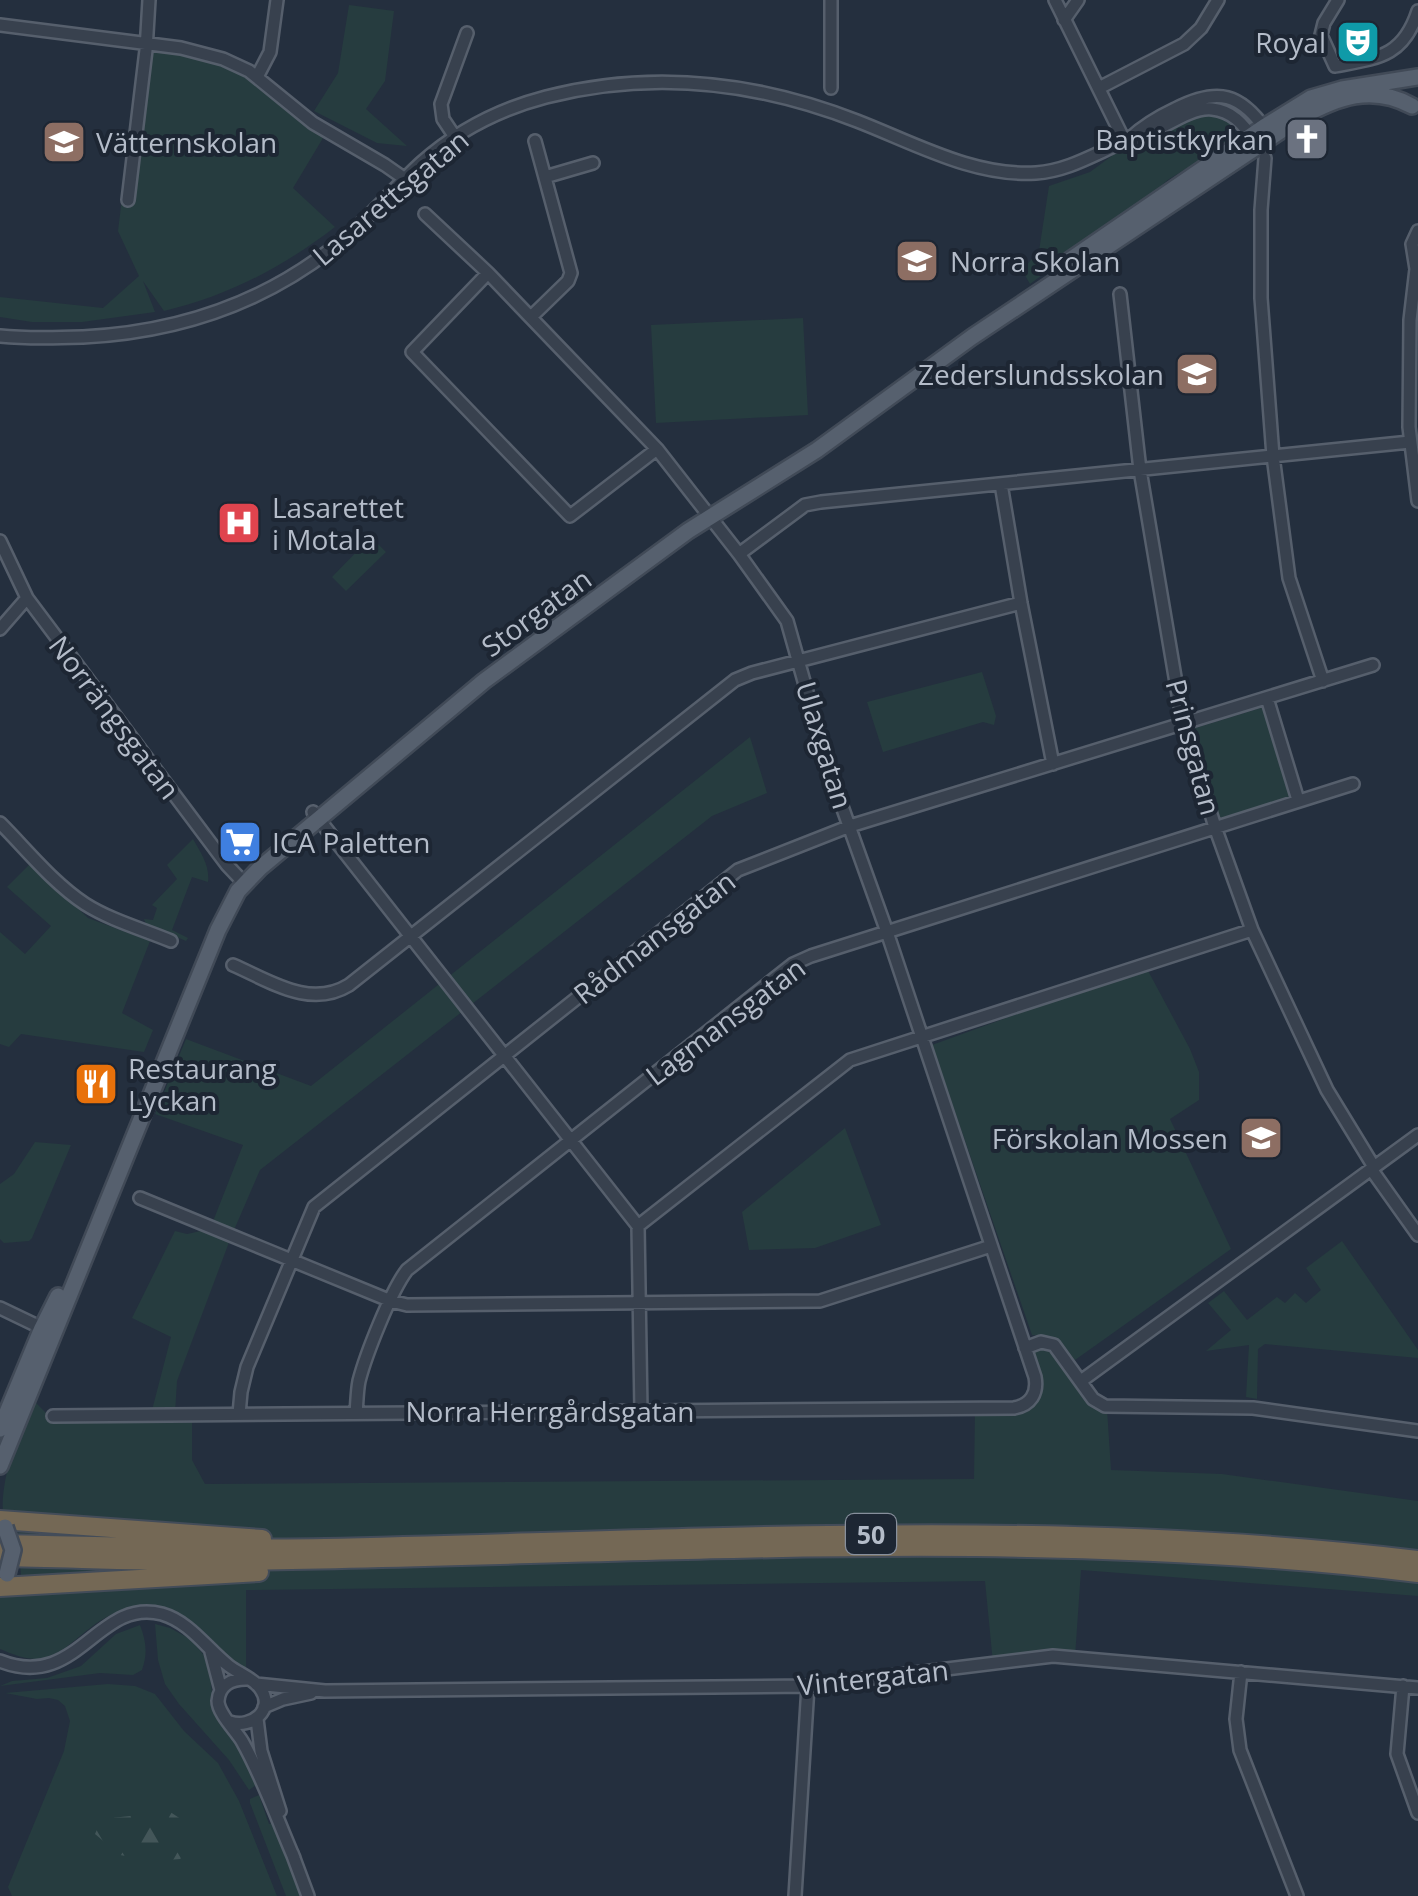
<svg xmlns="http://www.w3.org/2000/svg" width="1418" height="1896" font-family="'Open Sans',sans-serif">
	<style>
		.green { fill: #263c3f }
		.forest { fill: url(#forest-firs) }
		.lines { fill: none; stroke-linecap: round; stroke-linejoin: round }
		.minor-casing { stroke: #565f6c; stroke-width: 16 }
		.major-casing { stroke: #414a57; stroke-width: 20 }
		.highway-casing { stroke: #434c59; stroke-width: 22 }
		.minor { stroke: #38414e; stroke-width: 11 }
		.major { stroke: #56606e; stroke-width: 15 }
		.highway { stroke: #746855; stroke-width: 18 }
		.major-bridge-casing { stroke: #414a57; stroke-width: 20; stroke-linecap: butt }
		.major-bridge { stroke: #56606e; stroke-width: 15 }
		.labels { text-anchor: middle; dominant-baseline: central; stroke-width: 8; stroke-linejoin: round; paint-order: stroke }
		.shield { fill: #1d2633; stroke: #878f9c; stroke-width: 2.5 }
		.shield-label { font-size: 25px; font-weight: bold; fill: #b4bcc9 }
		.poi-label { font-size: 28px; fill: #b4bcc9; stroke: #1d2633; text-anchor: start }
		.street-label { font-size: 28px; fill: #b4bcc9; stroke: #1d2633 }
	</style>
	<defs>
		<pattern id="forest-firs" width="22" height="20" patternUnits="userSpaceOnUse" patternTransform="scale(2.5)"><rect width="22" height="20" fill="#263c3f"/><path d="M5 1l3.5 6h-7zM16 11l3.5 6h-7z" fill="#435659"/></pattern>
	</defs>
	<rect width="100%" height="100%" fill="#242f3e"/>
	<path class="green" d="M349,5L394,11L385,81L366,109L407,146L377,143L314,111L338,73Z
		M141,41L260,76L326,133L293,188L335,227C283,267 228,296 164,311L143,281L155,312L82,322H32L0,317V297L103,308L139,276L118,231Z
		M1204,114C1219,113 1234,118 1236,134L1232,142L1169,179L1152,194L1030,284L1022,270L1039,251L1049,186L1090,172L1113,155Z
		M803,318L808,415L656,423L651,325Z
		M371,537L386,552L346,591L332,577Z
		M982,672L996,716L994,725L983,722L883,752L867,702Z
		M1264,707L1292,796L1217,819L1189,730Z
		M750,737L767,793L712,816L260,1170L231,1237L177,1381L175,1413L192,1414V1460L205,1484L974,1479L975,1410H1019L1035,1394L1021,1345C1029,1345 1039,1344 1046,1347C1069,1356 1083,1388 1094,1408L1107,1409L1111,1470L1222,1474L1418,1501V1596L1081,1570L1075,1657L993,1663L985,1581L246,1590V1673C223,1654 204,1626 176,1612C147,1598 114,1609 90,1628C73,1641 59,1657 37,1659C24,1659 12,1654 0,1649V1595L22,1590L18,1535L20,1519L3,1513C0,1480 19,1429 31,1398L53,1420L151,1414L171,1337L132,1318L175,1231L187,1234L210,1229L243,1145L155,1114L186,1039L311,1086Z
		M193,839C201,853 210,866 208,882L192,877L172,930L188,938L186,941L146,924L144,919L153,920L157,908L152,905L177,879L167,865Z
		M31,863L88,918L150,941L122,1013L153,1030L144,1052L21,1034L9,1047L0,1044V932L25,954L51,926L7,887Z
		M1146,967L1190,1049L1199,1072V1100L1170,1119L1231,1249L1075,1360C1064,1347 1049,1335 1032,1335L932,1045Z
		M845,1128L881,1225L815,1248L749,1250L742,1212Z
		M35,1142L71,1145L32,1238L29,1241L4,1243L0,1239V1184L14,1174Z
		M1342,1241L1418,1350V1358L1265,1344L1258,1349L1257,1399L1246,1397L1249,1345L1206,1351L1231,1330L1208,1303L1224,1291L1247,1320L1277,1297L1285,1303L1295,1293L1306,1303L1321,1290L1306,1268Z
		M155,1624L170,1628L190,1639L203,1654L210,1674L214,1710L244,1757L256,1785L249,1790L229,1760L179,1704L165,1684L158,1660Z
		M140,1625C146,1641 148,1653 142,1670L133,1675L100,1673L0,1686L12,1681L47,1678L81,1666L116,1634Z
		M108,1684L135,1686L155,1694L184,1731L218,1763L239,1801L277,1896H12L8,1887L64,1751L70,1721L65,1706L58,1700L49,1698L37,1699L5,1693Z
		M259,1795L269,1824L273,1823L300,1896H286L250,1803V1799Z"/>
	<path class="forest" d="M161,1806L187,1823L194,1846L180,1859L155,1861L120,1855L95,1834L102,1819L130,1816Z"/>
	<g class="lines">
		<defs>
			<path id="minor" d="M1055,0L1125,142
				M1338,0L1324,23L1321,35L1335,66C1378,58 1403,57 1418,11
				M1064,20L1078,0
				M0,25L181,48L223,59L249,71L313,123L385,165L405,179
				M257,77L270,52L277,0
				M831,88V0
				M1099,88L1184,44L1201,28L1218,0
				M455,137L443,119L441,104L467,33
				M1129,139C1143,126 1158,117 1175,109C1218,87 1241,93 1268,133
				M1265,158L1261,210V298L1273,456L1289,578L1323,681
				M545,177L593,163
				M128,200L146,50L149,0
				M1418,231L1412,244L1416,269L1410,320L1409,427L1418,501
				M488,273L412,352L570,516L657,449
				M1120,294L1140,470L1183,724L1215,827L1252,930L1327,1090L1374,1167
				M531,317L568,281L571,273L535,141
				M0,336C28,339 55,338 83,337C181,332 271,301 346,237C373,214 395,187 421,163C457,131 500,109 546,97C651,70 757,82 857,121C914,143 974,177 1036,173C1067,171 1093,155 1121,143C1131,140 1141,138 1150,133C1168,125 1192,107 1212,109C1232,111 1243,124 1253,139
				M1001,484L1021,603L1053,764
				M0,541L27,598L227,865L245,884
				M739,554L805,505L821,502L1410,442
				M0,629L27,598
				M1267,698L1298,800
				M313,812L638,1226L641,1411
				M0,823C27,850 53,883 85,904C110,920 142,929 171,941
				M233,965C270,981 310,1009 349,985L735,680L752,673L1021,603
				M1371,1169L1418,1235
				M140,1198L391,1301L407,1305L820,1301L991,1246
				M638,1226L850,1060L1252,930
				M0,1308L46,1330
				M1025,1348L1041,1342L1054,1345L1093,1399L1105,1406L1253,1408L1418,1431
				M1081,1381L1418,1135
				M356,1413C357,1402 357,1391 359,1381C366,1354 391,1291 407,1270L793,964L811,956L1353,784
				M239,1414L241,1392L247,1367L314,1207L738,870L850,826L1373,665
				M53,1416L1014,1408C1031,1405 1038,1393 1035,1377L887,932L829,770L787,621L739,554L657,449L488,273L425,214
				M211,1652L221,1690
				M0,1661C78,1692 97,1597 162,1614C190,1622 207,1649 229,1666C238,1673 254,1679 260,1688C276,1710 251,1729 230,1722
				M1241,1672L1236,1719L1240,1750L1297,1896
				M246,1679C232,1679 219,1685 218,1701C218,1713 235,1730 242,1741C263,1778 277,1819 294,1858
				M256,1684L325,1691L808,1686L1053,1656L1418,1688
				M1403,1686L1397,1754L1418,1813
				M264,1707L283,1699L311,1693
				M257,1719L261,1751L280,1811
				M292,1853L308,1896
				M795,1896L808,1686"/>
			<path id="major" d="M1070,260L1264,127L1311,98L1342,89L1418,77
				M0,1429L42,1328L58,1296
				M0,1466L218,930L238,891L260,868L484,681L688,531L817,450L972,337L1300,118C1337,97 1372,84 1412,106"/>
			<path id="highway" d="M0,1520L262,1539
				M0,1544C108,1546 216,1550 325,1548C689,1540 1055,1516 1418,1560
				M0,1557C73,1558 146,1562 219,1561C619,1557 1020,1525 1418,1573
				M0,1587L259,1572"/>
		</defs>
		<use href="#minor" class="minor-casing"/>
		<use href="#major" class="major-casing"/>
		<use href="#highway" class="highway-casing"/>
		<use href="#minor" class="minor"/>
		<use href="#major" class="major"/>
		<use href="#highway" class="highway"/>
		<defs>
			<path id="major-bridge" d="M5,1527L13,1550L7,1574"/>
		</defs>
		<use href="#major-bridge" class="major-bridge-casing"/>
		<use href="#major-bridge" class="major-bridge"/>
	</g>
	<defs>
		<symbol id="theatre-square" viewBox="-11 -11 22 22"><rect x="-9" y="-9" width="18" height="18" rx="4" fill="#0f9aa8" stroke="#1d2633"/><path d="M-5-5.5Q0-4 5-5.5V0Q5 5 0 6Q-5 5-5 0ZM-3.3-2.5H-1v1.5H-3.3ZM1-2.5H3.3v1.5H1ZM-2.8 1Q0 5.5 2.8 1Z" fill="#fff"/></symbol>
		<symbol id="church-square" viewBox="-11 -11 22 22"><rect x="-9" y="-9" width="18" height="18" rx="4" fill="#6b7280" stroke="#1d2633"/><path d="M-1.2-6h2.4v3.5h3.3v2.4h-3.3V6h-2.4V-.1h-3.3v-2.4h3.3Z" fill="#fff"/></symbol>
		<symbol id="school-square" viewBox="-11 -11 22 22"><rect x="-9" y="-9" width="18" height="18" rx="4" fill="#8d6e63" stroke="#1d2633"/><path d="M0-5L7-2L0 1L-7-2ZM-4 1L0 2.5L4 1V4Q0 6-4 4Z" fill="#fff"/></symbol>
		<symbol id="hospital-square" viewBox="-11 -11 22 22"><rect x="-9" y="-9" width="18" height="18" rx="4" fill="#e0444e" stroke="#1d2633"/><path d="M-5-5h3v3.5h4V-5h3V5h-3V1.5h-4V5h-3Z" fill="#fff"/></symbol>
		<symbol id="supermarket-square" viewBox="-11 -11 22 22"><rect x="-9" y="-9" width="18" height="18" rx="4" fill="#3f7fe0" stroke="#1d2633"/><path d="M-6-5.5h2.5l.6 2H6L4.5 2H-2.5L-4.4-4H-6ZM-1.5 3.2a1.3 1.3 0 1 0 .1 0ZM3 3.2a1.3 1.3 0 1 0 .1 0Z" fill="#fff"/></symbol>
		<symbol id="restaurant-square" viewBox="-11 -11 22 22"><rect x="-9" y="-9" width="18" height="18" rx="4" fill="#e8710a" stroke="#1d2633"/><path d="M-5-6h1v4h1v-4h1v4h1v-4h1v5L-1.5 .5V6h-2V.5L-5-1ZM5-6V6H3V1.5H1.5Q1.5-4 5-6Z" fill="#fff"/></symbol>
	</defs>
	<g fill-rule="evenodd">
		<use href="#theatre-square" x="1333" y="17" width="50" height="50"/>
		<use href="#church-square" x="1282" y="114" width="50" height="50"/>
		<use href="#school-square" x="39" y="117" width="50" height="50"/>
		<use href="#school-square" x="892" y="236" width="50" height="50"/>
		<use href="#school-square" x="1172" y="349" width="50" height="50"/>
		<use href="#hospital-square" x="214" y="498" width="50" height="50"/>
		<use href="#supermarket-square" x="215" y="817" width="50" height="50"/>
		<use href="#restaurant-square" x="71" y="1059" width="50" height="50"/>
		<use href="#school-square" x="1236" y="1113" width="50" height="50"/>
	</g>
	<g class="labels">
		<rect class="shield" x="846" y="1514" width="50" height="40" rx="8"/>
		<g class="shield-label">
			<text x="871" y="1534">50</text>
		</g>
		<g class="poi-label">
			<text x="1326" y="42" text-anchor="end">Royal</text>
			<text x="1274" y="139" text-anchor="end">Baptistkyrkan</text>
			<text x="96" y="142">Vätternskolan</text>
			<text x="950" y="261">Norra Skolan</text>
			<text x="1164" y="374" text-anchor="end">Zederslundsskolan</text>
			<text x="272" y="507">Lasarettet<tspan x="272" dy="32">i Motala</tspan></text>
			<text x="272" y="842">ICA Paletten</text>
			<text x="128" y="1068">Restaurang<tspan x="128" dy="32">Lyckan</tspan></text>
			<text x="1228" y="1138" text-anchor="end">Förskolan Mossen</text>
		</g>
		<g class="street-label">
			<text transform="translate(390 197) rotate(-40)">Lasarettsgatan</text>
			<text transform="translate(536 612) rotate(-36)">Storgatan</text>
			<text transform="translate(115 717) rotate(53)">Norrängsgatan</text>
			<text transform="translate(825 745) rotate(73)">Ulaxgatan</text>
			<text transform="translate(1194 747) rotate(75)">Prinsgatan</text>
			<text transform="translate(654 937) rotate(-38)">Rådmansgatan</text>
			<text transform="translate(725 1021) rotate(-37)">Lagmansgatan</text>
			<text x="550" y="1411">Norra Herrgårdsgatan</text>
			<text transform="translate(873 1677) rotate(-6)">Vintergatan</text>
		</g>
	</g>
</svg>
